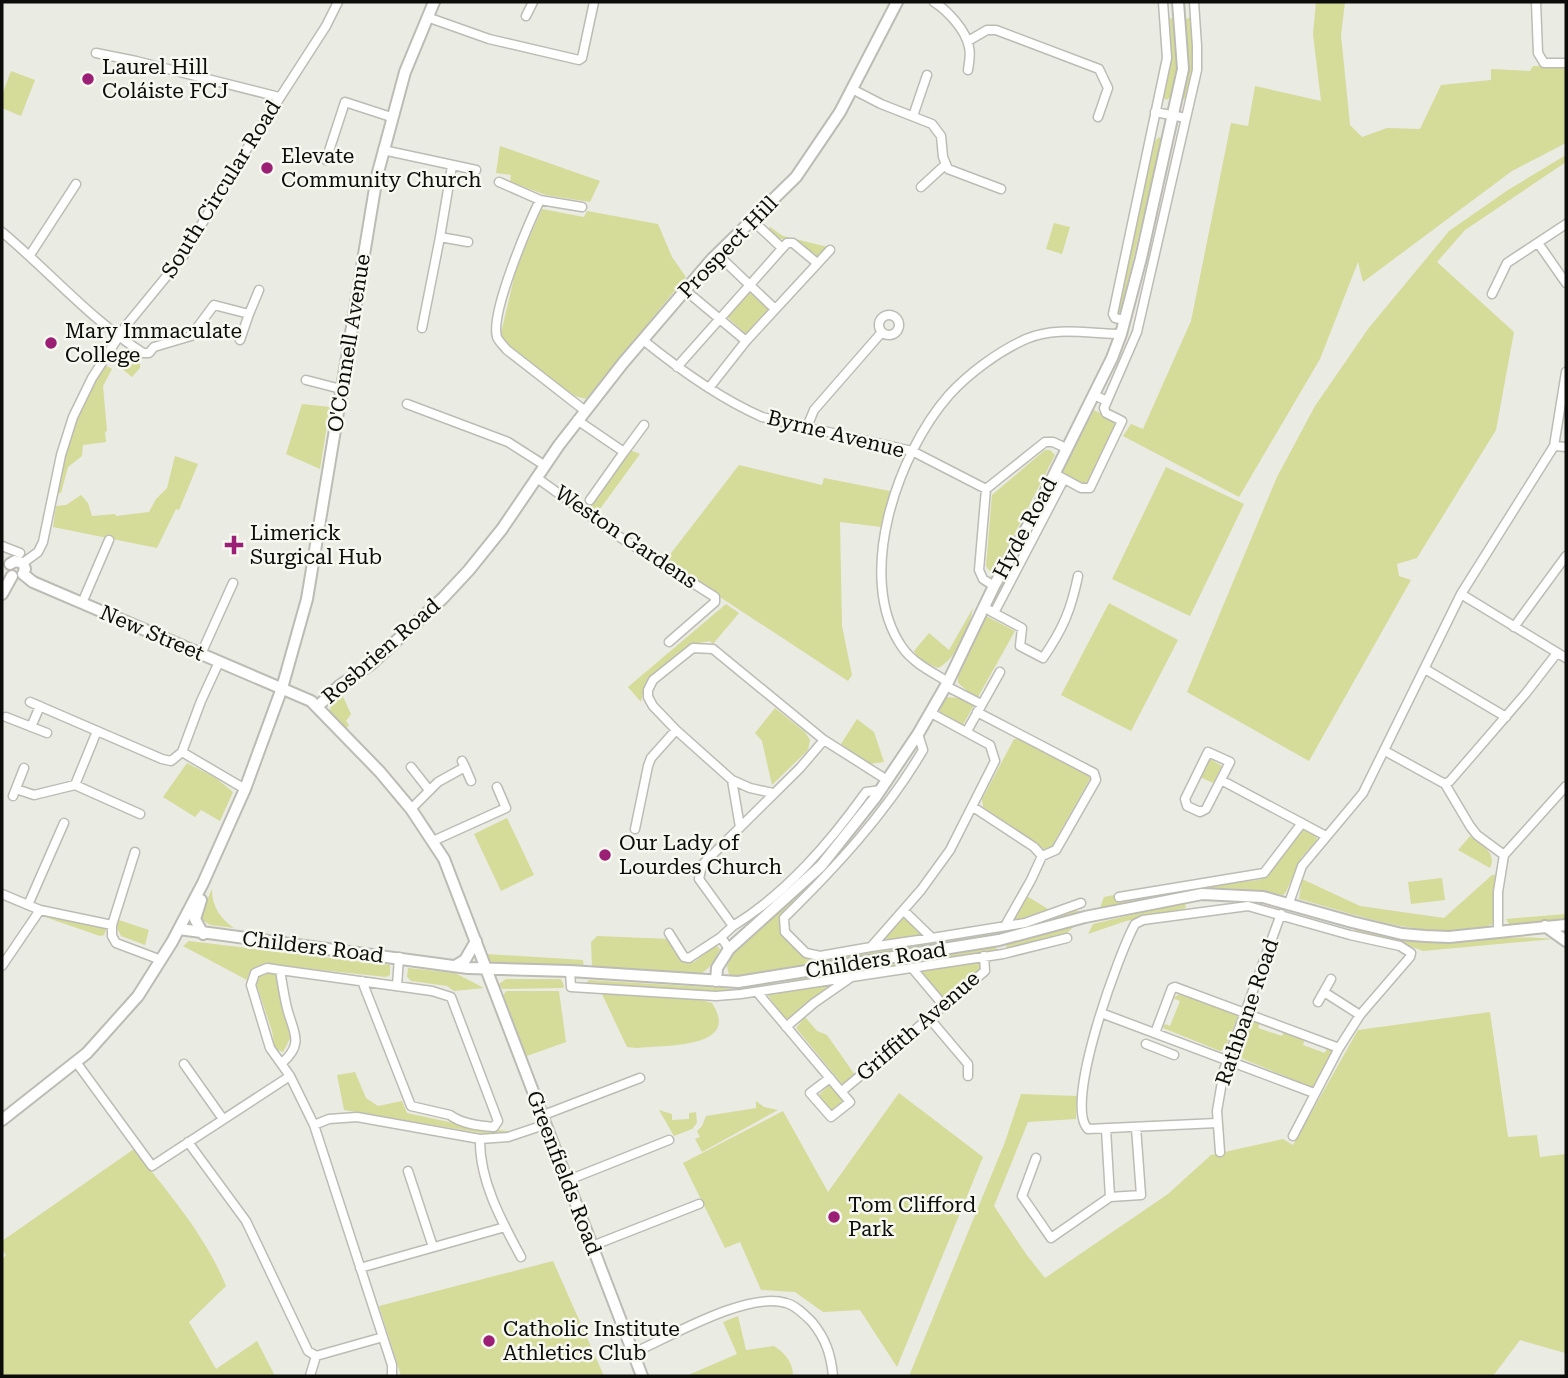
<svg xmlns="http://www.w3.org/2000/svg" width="1568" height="1378" font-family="'Roboto Serif',serif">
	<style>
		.green { fill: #d5db99 }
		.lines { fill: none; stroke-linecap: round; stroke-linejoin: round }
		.street-casing { stroke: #bcbcb5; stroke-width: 11 }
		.secondary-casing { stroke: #bcbcb5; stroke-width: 14 }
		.street { stroke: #fff; stroke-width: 8 }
		.secondary { stroke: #fff; stroke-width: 10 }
		.poi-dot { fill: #9c1f76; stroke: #f7f8f0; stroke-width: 2.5 }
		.labels { text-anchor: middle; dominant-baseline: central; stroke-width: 5; stroke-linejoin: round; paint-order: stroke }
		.poi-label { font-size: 21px; fill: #0c0c0a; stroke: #f7f8f0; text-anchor: start }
		.street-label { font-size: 21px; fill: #0c0c0a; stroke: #f7f8f0 }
	</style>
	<rect width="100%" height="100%" fill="#eaebe3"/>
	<path class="green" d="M1316,2H1345L1341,35L1350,125L1362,137L1387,128L1420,129L1441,85L1491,80V69L1530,71L1533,66L1566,67V143L1512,171L1363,282L1358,262L1320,359L1239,497L1123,436L1131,424L1143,429L1191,321L1231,123L1248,126L1255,86L1321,101L1313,34Z
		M1192,17L1195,64L1187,98L1183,99L1181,96L1184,22L1186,19Z
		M1170,18L1176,19L1178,59L1171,97L1166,100L1164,98L1171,64Z
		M11,71L35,80L21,116L2,108V95Z
		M1159,137L1162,138L1120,314L1118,310L1155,141Z
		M500,146L600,181L590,202L546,195L510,182L511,175L496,173Z
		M1566,155V162L1465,230L1437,262L1514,332L1496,430L1417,558L1397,564L1399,576L1411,580L1309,761L1187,692L1277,477L1315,406L1368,329L1449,231L1508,190Z
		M542,209L584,217L587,211L658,224L672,257L686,277L586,399L575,396L508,347L501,333L517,265Z
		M1054,223L1070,227L1062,254L1046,249Z
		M770,227L783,236L828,247L818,257L792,239H779L767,230Z
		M749,292L769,310L747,335L726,316Z
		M123,350L140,363V368L132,377L111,360L117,352Z
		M105,365L112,369L103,386L107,431L105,432L106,442L83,445L82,456L68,467L61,493H58C64,449 79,401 105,365Z
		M302,404L330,407L320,469L286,454Z
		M1094,410L1106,416L1117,425L1088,483L1082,485L1064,476L1062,472Z
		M630,450L640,454L592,520L581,513Z
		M1045,450H1050L1055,455L996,570L991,573L986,566L992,495Z
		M175,456L198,464L179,510L176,509L157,548L53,527L56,506L66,505L81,495L88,503L92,516L115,514L116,516L149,512L156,499L167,488Z
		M739,465L822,485L824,478L890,491L881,527L840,522L842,626L852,675L848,681L665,561Z
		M1166,467L1244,504L1190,616L1112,579Z
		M1109,603L1178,640L1131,731L1061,695Z
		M726,604L739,613L713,644L710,641L694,644L656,672L645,683L641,702L628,687Z
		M973,608C969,627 957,659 938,668L918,660L914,651L929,633L949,650Z
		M986,616L1015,631L978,697L972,695L958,683V677Z
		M340,690L351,714L346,721L349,725L345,730L330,713L331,700Z
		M946,697L958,698L974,705L963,725L940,713V706Z
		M775,708L805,732L810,740L808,750L772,785L762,741L755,733Z
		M857,719L874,732L884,762L870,764L841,744Z
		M1014,739H1018L1089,773L1090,779L1051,848L1044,849L983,807L982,799Z
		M1210,759L1222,766L1213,783L1200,777Z
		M187,763L216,778L233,792L220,821L201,810L195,817L163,797Z
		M507,818L534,875L501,891L474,834Z
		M1305,830L1316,836L1317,840L1301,858L1286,892L1283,895L1244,889L1206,888L1100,908L1104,897L1114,895L1119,902L1212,885L1259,880L1266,877L1299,831Z
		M1470,836C1480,845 1498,852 1490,868L1458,850Z
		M823,872L825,873L782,915C774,937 801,955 819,960L1019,927L1071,911H1084L1077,917L980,938L740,976L729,975L727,966L734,952Z
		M1492,875H1496L1493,924C1441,946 1351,913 1299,899L1302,879L1360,906L1444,918Z
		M1442,878L1445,900L1411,904L1408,882Z
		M212,889C212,907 220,918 234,928L210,925L201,919V913Z
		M1025,895L1053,912L1013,922L1010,920Z
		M1185,902L1186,908L1126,921L1088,934L1093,924Z
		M1566,914V919L1509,924L1506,919Z
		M45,915L103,925L106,930L104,935L100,936L45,917Z
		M901,919H906L924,934L921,938L884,943L881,941Z
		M119,920L149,930L145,945L121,936L117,928Z
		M1074,927L1064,935L1010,950L1006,947L1007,943Z
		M1357,927C1376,932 1396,939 1416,940C1462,943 1507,934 1553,939L1423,951L1402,943L1354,933Z
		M597,936L671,939L685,962H694L716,945L720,949C715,959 710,970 699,974C688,978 606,969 592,966L591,942Z
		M189,941L390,965V975L386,977L264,964L250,971L247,980L183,946Z
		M996,946L998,952L788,984L786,983L787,981Z
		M486,954L583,960L584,969L503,966L491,963Z
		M982,962L981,971L947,1000L940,998L921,973V970Z
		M408,968L455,973L484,988L454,991L447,986L411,981L407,977Z
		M271,971L276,974L283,1013L292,1035L283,1052L275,1049L272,1031L255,980L261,973Z
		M506,979H561L564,986L563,988L502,989L499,984Z
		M589,980L736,989L774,982V986L718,993L585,985Z
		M836,984L789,1018L785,1019L767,994Z
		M506,991H559L566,1042L524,1057L503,996Z
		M601,992L697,999L712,1003C742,1049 665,1045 637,1048L627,1047Z
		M1181,993L1236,1014L1238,1016L1225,1049L1220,1051L1163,1028L1165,1024L1170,1026L1180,1001L1173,998Z
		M1490,1012L1508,1137L1537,1135L1540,1157L1566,1154L1565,1353L1520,1340L1493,1376H909L1005,1142L1021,1094L1077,1096L1076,1119L1028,1122L994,1206L1026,1254L1045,1278L1168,1194L1211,1155L1283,1139L1293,1145L1358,1030Z
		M805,1017L817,1031L827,1035L855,1075L846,1084H842L796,1028Z
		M1248,1018L1260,1022L1258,1028L1282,1036L1284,1031L1305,1039L1303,1045L1325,1053L1327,1047L1334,1050L1314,1088L1236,1056Z
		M355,1072L366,1098L378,1106L402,1101L407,1113L477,1128L508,1131L509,1133H481L344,1110L337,1075Z
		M829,1085L843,1098V1103L834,1112L820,1098L819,1095Z
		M899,1093L983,1157L897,1367L860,1310L823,1312L795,1292L761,1290L740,1242L725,1248L683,1163L783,1111L828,1192Z
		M756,1101L764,1107L778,1110L702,1152L695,1139L700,1137L697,1131L702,1126L706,1116L756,1108Z
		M659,1110L672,1114V1120L689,1119V1113L696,1112L697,1123L692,1129L674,1136Z
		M134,1149C168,1193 205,1234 226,1286L189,1322L216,1369L257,1341L275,1376H2V1260L6,1255L2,1249V1241Z
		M553,1261L604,1376H401L379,1306Z
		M738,1316L746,1350L774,1346C785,1353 793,1362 793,1376H686L737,1354L723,1322Z"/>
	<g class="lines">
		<defs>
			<path id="street" d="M934,2C947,10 966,30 969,47C971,54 969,63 968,70
				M1536,2L1538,53L1544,63H1566
				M526,16L533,2
				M427,17L489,39L579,60L582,58L594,2
				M968,41L987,30H996L1099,69L1108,88L1098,117
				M96,53L136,61L279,97
				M852,89L881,104L932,124L941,136L943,157L948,169L1001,189
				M1155,112L1186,118
				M913,116L927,75
				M383,150L476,170
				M326,160L345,102L391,117
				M452,166L440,237L468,242
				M499,182L540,200
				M921,187L945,165
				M582,207L540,200C528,225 490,313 497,337C499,342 504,346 507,350L584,410
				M752,220L782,248
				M2,232C50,272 91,320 143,353H149L154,347L191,336L214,305L249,314L240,340
				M1538,243L1566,283
				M717,254L775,309
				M30,255L76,184
				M685,290L746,341
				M1492,294L1507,263L1566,224
				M249,314L259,290
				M879 325a10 10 0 1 1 20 0a10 10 0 1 1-20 0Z
				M1120,319L1115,318L1113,314L1167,58L1163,2
				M422,328L440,237
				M643,340C680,370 719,398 762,417L912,451L986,489L1045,442H1053L1066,448
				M677,367L787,243H793L817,263
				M306,380L341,389
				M709,388L746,341L830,250
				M1107,401L1137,332L1197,70V46L1194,2
				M407,404L508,442L544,465
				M577,420L624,452L644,425
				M807,427L814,410L882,332
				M1554,446L1566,447
				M1059,476L1081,488H1090L1122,421L1106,413L1104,408L1107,401L1094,395
				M537,478L615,534L715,597V602L669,642
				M986,489L979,570L983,579L994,586
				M590,500L624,452
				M2,546L20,553
				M23,563L38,552L43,542L61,455L73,417L92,378L125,327L184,255L230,175L326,26L338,2
				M1461,594L1566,658
				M82,603L109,540
				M989,610L994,613L1064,479
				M994,613L1022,628L1020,646L1043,658C1063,629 1071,610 1078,576
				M1514,627L1566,556
				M201,654L233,583
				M219,662L201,701L182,752L245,789
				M1425,669L1506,717
				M948,682C932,672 913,663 902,647C854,577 898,453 949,395C969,373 999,351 1026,339C1056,326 1090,334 1121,334
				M946,686L981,704
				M30,702L162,759L171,761L182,752
				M977,712L1094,773L1096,780L1056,850L1042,856
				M6,717L47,733
				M31,727L40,706
				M967,731L1000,672
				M918,734L923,750C886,813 836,867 784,918L785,932L806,953L820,956L871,947L921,890L950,850L995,761L990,745L931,713
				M1385,751L1445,784L1470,826L1477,835L1504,855
				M1208,752L1230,762L1206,809L1200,812L1187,806L1185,799Z
				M411,767L429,790
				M465,767L471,781
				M732,780L740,827
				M1221,780L1326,836
				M1445,784L1450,781L1526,693L1557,653
				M75,785L97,731
				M16,789L34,795L75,785L140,814
				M773,793L750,788L732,780L676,730L653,706L648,697V690L653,680L693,648L713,649L824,740L887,780
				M13,796L24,768
				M973,807L1034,847L1042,856L1031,880L1005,926
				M411,809L438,782L465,767L462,761
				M635,829L648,766L651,758L676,730
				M433,841L506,808L497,787
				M135,852L112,925V936L116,943L161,960
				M2,894L40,910L112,925
				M1119,897L1264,873L1302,823
				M1289,903L1302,866L1363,793L1461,594L1554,446L1566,372
				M28,905L64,823
				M904,911L932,938L1025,923L1081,903
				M733,926C787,893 830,842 866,792L881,790
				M1498,931V892L1504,855L1566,786
				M669,933L684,957L689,958L721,937
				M871,947L932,938
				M729,949L721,937L733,926L699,879L702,865L800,768L824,740
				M2,966L40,910
				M912,968L944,1006
				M280,970C282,982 284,996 287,1008C293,1032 305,1043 282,1063
				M570,971L571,987L716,996L741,994L1003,954L1067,938
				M362,981L411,1106L450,1115C462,1124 479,1126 494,1127L498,1121L451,997L432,991L280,970L267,968L255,973L251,985L270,1048L290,1076L314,1125L392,1365V1376
				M397,986L399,957
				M757,992L850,1102L831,1117L810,1093L830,1078
				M1324,992L1360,1015
				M1318,1002L1331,979
				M1101,1013L1314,1093
				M929,1018L968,1064V1076
				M786,1027L814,1003L850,978
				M1155,1033L1172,988L1175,987L1339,1048
				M1146,1044L1174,1055
				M76,1062L152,1166L290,1076
				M184,1064L223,1119
				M842,1091L985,971L984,956
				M541,1116L640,1078
				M1217,1123L1088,1129C1063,1105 1119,953 1135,924L1143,920L1248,906L1350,935L1400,946L1411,953L1410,957L1360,1015L1339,1048L1293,1136
				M314,1125L329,1119L357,1117L480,1139C479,1180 502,1222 521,1257
				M1106,1129L1110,1197L1141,1195L1136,1127
				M480,1139L508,1137L544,1125
				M188,1142L246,1221L308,1351L316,1356L383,1337
				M1220,1152L1217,1111L1224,1070L1281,914
				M1036,1158L1022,1196L1051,1238L1110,1197
				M408,1171L433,1247
				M566,1181L669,1140
				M592,1246L699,1204
				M360,1268L505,1227
				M633,1353C670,1337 747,1291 786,1303C795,1305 805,1315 812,1322C826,1339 831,1355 833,1376
				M310,1376L316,1356"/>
			<path id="secondary" d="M10,564L15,561L23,563L25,569L23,574
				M23,574L33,582L311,701L380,772L411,809L444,859L642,1376
				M2,594L12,576
				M317,707L339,686L370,665L443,598L469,570L502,529L559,445L623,363L712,259L796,177L840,112L897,2
				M201,900L195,919L203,934
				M1545,926L1566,941
				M179,929L468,968L570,971L738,982L999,940L1085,917L1202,894L1263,897L1352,922L1402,934L1425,936L1449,937L1566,925
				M455,966L465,960L476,941
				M716,981L717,968L729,949L821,866L875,798L918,734L948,682L994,586L1034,515L1112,358L1121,334L1141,258L1183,69L1178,2
				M2,1120L87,1053L138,996L172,942L203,883L245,789L282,688L307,599L377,176L405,72L434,2"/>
		</defs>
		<use href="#street" class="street-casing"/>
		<use href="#secondary" class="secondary-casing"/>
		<use href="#street" class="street"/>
		<use href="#secondary" class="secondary"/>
	</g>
	<g class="poi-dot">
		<circle cx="88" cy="79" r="7"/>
		<circle cx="267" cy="168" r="7"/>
		<circle cx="51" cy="343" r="7"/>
		<path d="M230.5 534.5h7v7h7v7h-7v7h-7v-7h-7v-7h7z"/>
		<circle cx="605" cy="855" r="7"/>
		<circle cx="834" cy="1217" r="7"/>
		<circle cx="489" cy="1341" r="7"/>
	</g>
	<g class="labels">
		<g class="poi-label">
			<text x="102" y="67">Laurel Hill<tspan x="102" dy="24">Coláiste FCJ</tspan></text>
			<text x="281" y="156">Elevate<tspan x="281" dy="24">Community Church</tspan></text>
			<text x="65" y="331">Mary Immaculate<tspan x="65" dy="24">College</tspan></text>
			<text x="250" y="533">Limerick<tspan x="250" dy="24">Surgical Hub</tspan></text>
			<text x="619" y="843">Our Lady of<tspan x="619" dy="24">Lourdes Church</tspan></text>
			<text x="848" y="1205">Tom Clifford<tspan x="848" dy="24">Park</tspan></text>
			<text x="503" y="1329">Catholic Institute<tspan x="503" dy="24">Athletics Club</tspan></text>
		</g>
		<g class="street-label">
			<text transform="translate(221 189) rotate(-58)">South Circular Road</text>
			<text transform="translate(728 247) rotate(-46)">Prospect Hill</text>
			<text transform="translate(349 343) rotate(-81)">O'Connell Avenue</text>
			<text transform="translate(836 434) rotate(14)">Byrne Avenue</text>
			<text transform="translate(1025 528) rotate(-62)">Hyde Road</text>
			<text transform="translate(626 537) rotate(34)">Weston Gardens</text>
			<text transform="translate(152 633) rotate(23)">New Street</text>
			<text transform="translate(381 651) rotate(-41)">Rosbrien Road</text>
			<text transform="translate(313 947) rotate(7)">Childers Road</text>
			<text transform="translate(876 960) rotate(-9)">Childers Road</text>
			<text transform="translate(1247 1012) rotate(-71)">Rathbane Road</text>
			<text transform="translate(918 1026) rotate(-41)">Griffith Avenue</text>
			<text transform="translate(564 1173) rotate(69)">Greenfields Road</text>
		</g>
	</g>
	<rect width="1568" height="1378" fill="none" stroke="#0c0c0a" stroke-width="7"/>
</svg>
